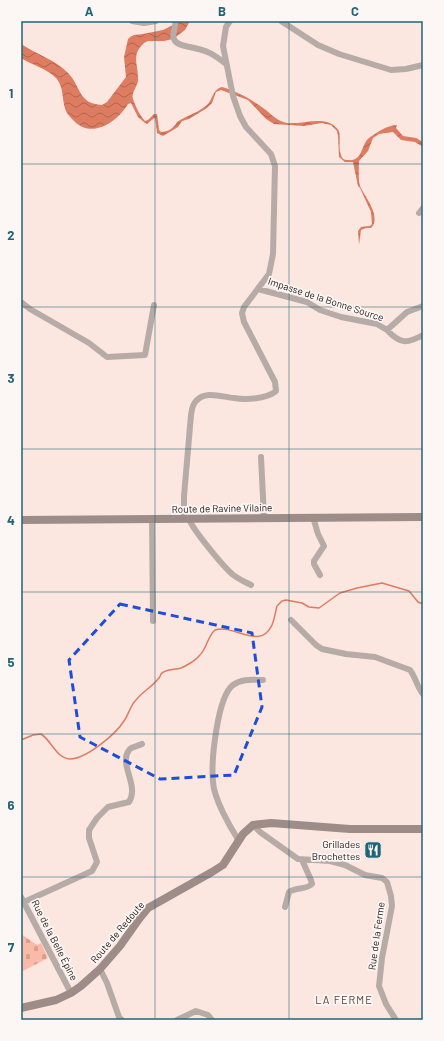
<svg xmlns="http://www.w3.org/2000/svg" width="444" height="1041" font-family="Barlow,sans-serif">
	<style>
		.cemetery { fill: url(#cemetery-stones) }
		.water { fill: url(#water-waves) }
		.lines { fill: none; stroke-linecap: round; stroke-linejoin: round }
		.stream { stroke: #dd7c61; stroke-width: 1.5 }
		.minor { stroke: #b7aba8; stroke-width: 6 }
		.secondary { stroke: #9d8c88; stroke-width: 8 }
		.marked { fill: none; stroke: #1d4ed8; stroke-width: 3; stroke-dasharray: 8 5; stroke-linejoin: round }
		.grid { fill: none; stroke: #216477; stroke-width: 1; stroke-opacity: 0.55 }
		.labels { text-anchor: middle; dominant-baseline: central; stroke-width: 3.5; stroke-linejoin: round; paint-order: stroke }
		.street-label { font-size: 10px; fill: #211815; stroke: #fcf7f5 }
		.poi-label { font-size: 10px; fill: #211815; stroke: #fcf7f5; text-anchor: end }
		.neighbourhood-label { font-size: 11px; letter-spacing: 1px; fill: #58433d; stroke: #fcf7f5 }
		.neatline { fill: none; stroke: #216477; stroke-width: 1.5 }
		.grid-label { font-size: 13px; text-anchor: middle; font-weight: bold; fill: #216477 }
	</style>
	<defs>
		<pattern id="cemetery-stones" width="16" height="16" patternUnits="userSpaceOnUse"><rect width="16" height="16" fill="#fbbaa7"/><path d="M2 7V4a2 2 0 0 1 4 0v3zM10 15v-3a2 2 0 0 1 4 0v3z" fill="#d79f8f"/></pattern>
		<pattern id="water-waves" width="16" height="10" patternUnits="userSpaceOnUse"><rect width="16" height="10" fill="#dd7c61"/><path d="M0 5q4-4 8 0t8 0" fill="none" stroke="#b3654f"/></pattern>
	</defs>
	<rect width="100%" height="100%" fill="#fbe6e0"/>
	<path class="cemetery" d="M21,934L37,945L41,943L48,958L21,972Z"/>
	<path class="water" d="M181,21H190L185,30L173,39L164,41H148L144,43C130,56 139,65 138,81C137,87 131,93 133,99C135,105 140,116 145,121L148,120L154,114H157L159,130L161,132C168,132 174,128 177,122C186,116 200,112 208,104C213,98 213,89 222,87C236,91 251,99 263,108C271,113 276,121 287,123C303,125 328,113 339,131C341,138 338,148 341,155C342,159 344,160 348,160C363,162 361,144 369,138C377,132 388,125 397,125L396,128L403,136L416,138L423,142V147L415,142L401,140L393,132L379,134L373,138L368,151L359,161C359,168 358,179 360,186C365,197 382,217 371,228H366L361,230L359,245L358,231L361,227L370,226L372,224L371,212L360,188L358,186L353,162H345L339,157L338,136L337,131L331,125L322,123L304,126L274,124L266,119L248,100L221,90L216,92L212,103L207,108L189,119L182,121L178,127L163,136L157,133L155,118L153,119L147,124L145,123L138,117L131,103L128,104C118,121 93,139 75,122C72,119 69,116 67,113C61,102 65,88 56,78C46,68 32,65 21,58V44C36,54 56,60 68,73C81,86 78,104 102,105L107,102L126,77L124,57L128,39L130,37L134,35L143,34L163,30Z"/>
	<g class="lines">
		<path class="stream" d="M21,740L33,735L41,734C52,741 56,758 70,759C86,759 116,734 124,721C129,714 130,706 136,700C142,692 152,687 158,679C160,678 160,676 161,674C165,669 175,670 181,668C186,666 196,660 199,656C207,649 207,637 215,630C235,624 260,651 272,625C275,618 275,613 277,606L282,601L286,600L302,603L309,607L319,608L340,593L357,588L382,583L409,591L418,602L423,604"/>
		<path class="minor" d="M132,21L144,23L156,21
			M175,21C177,27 171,33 174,39C176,45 185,46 190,47C208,51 212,53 226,64
			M281,21L318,45L339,54L391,70L406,69L423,65
			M419,213L423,208
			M258,289L307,302L320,310L341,317L377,324L387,330L407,312L423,306
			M21,302L30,309L89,343L107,357L145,355L154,305
			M387,330C400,344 407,344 423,335
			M261,457L264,518
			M313,517L318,534L324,546L314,561V564L320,575
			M152,519L153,621
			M184,519V496L191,415C192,410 192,405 196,401C205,390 222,397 234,398C246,400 267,399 276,391L275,382L244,322L242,313L244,307L269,274L273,254L275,166L271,154L246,127L240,116L233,96L223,46L226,27L230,21
			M189,519C193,530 223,566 232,574C238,579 245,582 251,585
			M291,620L316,645L322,649L346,654L375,657L410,670C416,678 417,687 423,694
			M253,825L260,832L298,859L330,861L345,865L365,875L382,878L387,882L391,896L392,906L382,958L379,986L386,1004L396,1020
			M239,841C230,827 214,799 213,782C211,762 217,697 233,685C242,678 254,680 263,680
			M21,897L71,993
			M24,902L92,871L97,862L89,838V830L97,818L108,807L129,802C140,785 117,763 130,749C132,747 138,746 142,744
			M285,907L289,892C296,887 306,890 312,884L311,880L302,860
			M100,969L107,983L119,1017L122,1020
			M177,1020L196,1011L208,1015L212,1020"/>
		<path class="secondary" d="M21,520L423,517
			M21,1008L56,1000L71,993L81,986L100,969L120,946L139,919L148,908L212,872L223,865L243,834L253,825L271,823L350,829H423"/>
	</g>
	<path class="marked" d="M120,604L252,633L262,707L234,775L160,779L80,737L69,660Z"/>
	<path class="grid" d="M155,21V1020M289,21V1020M21,164H423M21,307H423M21,449H423M21,592H423M21,734H423M21,877H423"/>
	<defs>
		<symbol id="restaurant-square" viewBox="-11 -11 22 22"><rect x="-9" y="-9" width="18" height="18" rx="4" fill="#216477" stroke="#fcf7f5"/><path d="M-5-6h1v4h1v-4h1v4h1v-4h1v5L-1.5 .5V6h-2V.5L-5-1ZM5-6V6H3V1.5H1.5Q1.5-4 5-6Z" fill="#fff"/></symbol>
	</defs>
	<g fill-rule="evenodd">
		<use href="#restaurant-square" x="363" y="840" width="20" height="20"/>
	</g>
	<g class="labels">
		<g class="street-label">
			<text transform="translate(326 299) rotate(18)">Impasse de la Bonne Source</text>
			<text transform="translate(222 508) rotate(-1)">Route de Ravine Vilaine</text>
			<text transform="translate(117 932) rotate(-50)">Route de Redoute</text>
			<text transform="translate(376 936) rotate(-82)">Rue de la Ferme</text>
			<text transform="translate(55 940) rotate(63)">Rue de la Belle Épine</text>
		</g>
		<g class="poi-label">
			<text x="360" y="844">Grillades<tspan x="360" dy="12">Brochettes</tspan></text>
		</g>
		<g class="neighbourhood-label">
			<text x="344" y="999">LA FERME</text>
		</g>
	</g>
	<rect width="444" height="1041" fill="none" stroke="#fcf7f5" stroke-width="44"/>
	<rect x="22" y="22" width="400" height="997" class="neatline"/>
	<g class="grid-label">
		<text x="89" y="16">A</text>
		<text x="222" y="16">B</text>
		<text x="355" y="16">C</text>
		<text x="11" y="98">1</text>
		<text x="11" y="240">2</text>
		<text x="11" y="383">3</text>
		<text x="11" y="525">4</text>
		<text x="11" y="667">5</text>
		<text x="11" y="810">6</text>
		<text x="11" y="952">7</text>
	</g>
</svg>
